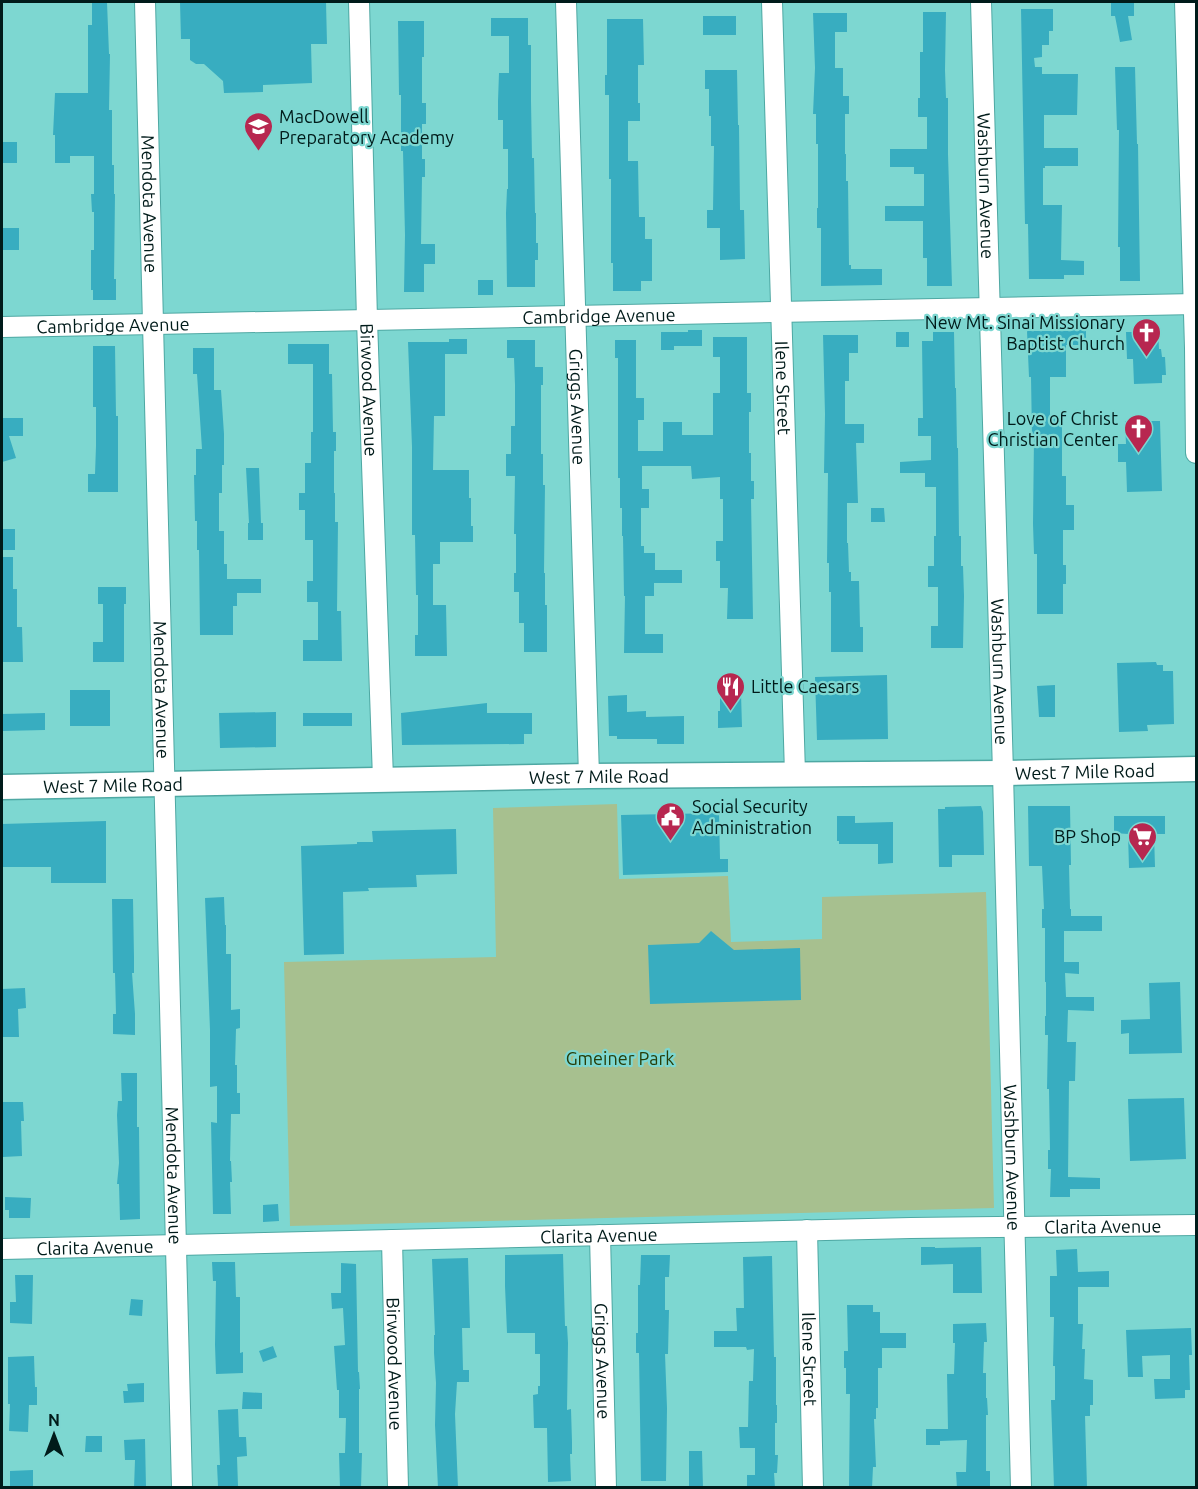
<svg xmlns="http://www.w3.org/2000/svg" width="1198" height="1489" font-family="Ubuntu,sans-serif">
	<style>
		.park { fill: #a7c08f }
		.building { fill: #38adc0 }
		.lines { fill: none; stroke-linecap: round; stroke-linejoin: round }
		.minor-casing { stroke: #4ea8a3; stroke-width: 22 }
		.major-casing { stroke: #4ea8a3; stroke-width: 27 }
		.minor { stroke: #fff; stroke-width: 20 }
		.major { stroke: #fff; stroke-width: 24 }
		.labels { text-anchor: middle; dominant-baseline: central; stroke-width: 4.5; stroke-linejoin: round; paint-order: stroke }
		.poi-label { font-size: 18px; fill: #001b1a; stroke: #7dd7d1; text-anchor: start }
		.street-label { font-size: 18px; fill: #001b1a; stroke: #7dd7d1 }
		.park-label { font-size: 18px; fill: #283e09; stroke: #7dd7d1 }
	</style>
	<rect width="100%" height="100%" fill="#7dd7d1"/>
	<path class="park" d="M617,804L619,879L728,876L731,942L822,939V897L986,892L994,1208L290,1226L284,962L496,957L493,808Z"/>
	<path class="building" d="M92,2H107L109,54H110L109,110H112V165H114V194H115L114,279H116V300H93V290H91V250H94V212H92L91,194H94V156H70V163H55V135H53L55,93H88V25H92Z
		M180,2H326L327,44H311L312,83L263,85V92L224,93L223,81L204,64H196L190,60V39H181Z
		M1111,2H1134V16H1128L1132,40L1120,42L1115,16H1111Z
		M1021,9H1053V31H1049V45H1042V57L1034,58L1035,67H1042V74H1078L1077,115H1044V148H1078V166H1045V168H1043V205H1062L1061,260L1084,261V275H1064V279H1029L1028,224H1025Z
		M923,12H946L945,70L946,98H948V154L952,286H927V258H923V221H885V206H924V174H914V167H890V149H927V117H918V98H920V52H923Z
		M813,13H847V32H835V68H843V96H849V114H845V154H846V181H848L849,265H851V269H882V285L821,286V228H817V208H818V144H816V114H813L815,68Z
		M703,16H736V35H703Z
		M491,18H528V45H531V101L532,158H534L535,213H536V243H538V260H535V287H507L506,213L507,189H508V149H503V120H498V101L499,73H509V36H491Z
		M607,19H643L644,65H638V103H640V121H628V161H638L639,217H645V239H652V281H641V291H613V263H611V179H609V95H605V75H607Z
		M398,21H424V57H422V103H426V124H422V159H425V177H422L421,244H435V264H424V292H404L405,235L403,151H401V95H399Z
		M1115,67H1135L1137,144H1138L1140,281H1120V247H1118L1119,130H1117Z
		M705,70H737L738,125H739L740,210H744L745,259L720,260V228H707V210H713L714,146H711V116H709V89H705Z
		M2,142H17V163H2Z
		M2,228H19V250H2Z
		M478,280H493V295H478Z
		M688,330H702V346H674V350H661V332H688Z
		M1072,330H1086V345H1066V377H1050V417H1062V476H1066V505H1074V530H1063V565H1066V584H1063V614H1037V554H1034L1033,524L1034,436H1032L1031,377H1029L1027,331H1072Z
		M896,332H909V347H896Z
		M933,332H954L955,388H956L957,448H958L959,536H961V566H963L964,596L963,648H931V626H938V587H928V566H934V536H936V487H925V473H900V462L931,460V436H918V418H923L922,341H933Z
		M1126,332H1158L1159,349H1161L1162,357H1165L1166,375H1162V383L1134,384L1133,359H1127Z
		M823,335H858V353H849V381H845V424H864V443H856L858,503H847V543H848L849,572H851V581H859L860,627H863V652H831V592H829V563H827L828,473H824L825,414Z
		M713,337H747V393H751V412H749V453H751V481H754V499H751L753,619H727L728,588H720V561H716V541H723V499H720V477L692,479L691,466H642V489H649V508H641V546H644V553H655V570H682V583H654V596H645V634H663V653H624L625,596H624L623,536H622V508H620V478H618V358H615V340H636V398H644V420H638V451H663V422H682V435H713V393H720V357H713Z
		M449,339H467V354H445V416H434L433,470H469V498H471V526H473V542H440V564H433V605H446L447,656H415V635H418V595H416L415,535H412V447L408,342H449Z
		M507,340H535V367H543V385H541V454H543V485H545L544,573H545V605H547V652H524V623H519V592H514V573H516V534H514L515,476H506V454H511V426H515V385L514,358H507Z
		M288,344H329V374H332L333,432H336V451H334V493H335V522H338L337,611H341L342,661H303V640H318V602H307V581H313V540H305V510H299V493H305V463H311V432H313V364H288Z
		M93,346H115L116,416H118V492H88V474H95L96,446V407H93Z
		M193,348H214V390H221L224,434V465H222V493H219V531H224V564H227V579H261V593H237V606H233V635H200L199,550H197V521H195L194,475H196V449H202L197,374H193Z
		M2,418H23V436H9L16,458L2,462Z
		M1125,421H1160L1162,491L1127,492L1126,462H1118V444H1126Z
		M246,468H259L261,523H263V540H248V523H249Z
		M871,508H884L885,522H871Z
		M2,529H15V550H2Z
		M2,557H13V589H17V627H22L23,662H2Z
		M98,587H126V604H124V662H93V642H103V604H98Z
		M1156,662L1157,665H1163V671H1173L1174,724L1147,725L1148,731L1119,732L1117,663Z
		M887,675L888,739L817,740L815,677Z
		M1055,685V717H1039L1037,686Z
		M70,690H110V726H70Z
		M741,693L742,727L718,728V711H720V694Z
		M627,695V712L646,711V717L684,716V744H657V739H617V736H609L608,696Z
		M487,703V713H532V734H524V744L402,745L401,713Z
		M276,712V747L220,748L219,713Z
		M45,713V730L2,731V714Z
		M303,713H352V726H303Z
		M981,806L983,812L984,855H952V867H939L938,809H945V807Z
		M1028,806H1070L1071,865H1069L1070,909H1071V916H1102V931H1064V962H1079V974L1065,973L1066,997H1094V1011L1068,1010L1067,1042H1076L1075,1081H1069L1068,1177L1100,1178V1189H1070V1197H1050L1051,1169H1048V1150H1050L1049,1089H1047L1048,1035H1045V1016H1046V982H1045V928H1042V909H1044L1042,866H1029Z
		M719,813L720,859H728V872L623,875L621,815Z
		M837,816H855V823L893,822V863L878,864V844H839V841H837Z
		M1114,816H1165V834H1154L1155,867L1129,868L1128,834L1114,833Z
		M106,821V883H51V867H2V824Z
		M456,829L457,874L416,875L417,887L368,888L369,891L343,892L344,954L304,955L301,846L357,844V842H373L372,831Z
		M224,897L225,925H226V954H231V1010L240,1009V1028L236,1029L235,1065H237V1093H240V1114H231L230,1161H231L232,1182H230L231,1214H213L211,1122L217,1123V1086L210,1087V1030L205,898Z
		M112,899H133L134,958V973H132L135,1014V1035L113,1034V1014H116L115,973H113Z
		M711,931L734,950L800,948L801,1000L650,1004L648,945L699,943Z
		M1180,982L1182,1053L1129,1054V1033L1121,1034V1020L1150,1019L1149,983Z
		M25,988L26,1008L18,1009L19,1037H2V989Z
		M121,1073H137V1127H139L140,1219L120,1220L119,1184H117L119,1163L117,1115L118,1101H122Z
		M1184,1098L1186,1159L1130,1161L1128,1099Z
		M2,1102H23L24,1121H21L22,1156L3,1157Z
		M5,1197L31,1198L30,1218H9V1210H5Z
		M278,1204L279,1221L263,1222V1205Z
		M921,1247H935V1248L981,1247L982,1293H953V1264L921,1265Z
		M1077,1249L1078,1272L1109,1271V1287H1078V1324H1083L1082,1349H1085L1084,1379L1093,1380V1405H1090V1416H1085L1087,1488H1054L1051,1400H1055V1366H1053L1054,1317H1050V1276H1057L1056,1250Z
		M563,1254L565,1326H567L568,1343L567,1410L571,1409L572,1442V1454H570L571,1481L548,1482L547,1428H534L533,1395L538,1394V1386H540V1354H535V1333H507L505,1286V1255Z
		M641,1255H670L669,1277H665V1310H669L668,1354H665L667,1408L666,1481H641L639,1353H636V1333H638V1285H640Z
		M772,1256L774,1357H776V1405H777V1423H775V1455H778L777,1473H774L775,1488H747V1475H755V1448H740L739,1427H748L749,1381H753L754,1349L747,1350L746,1347H714V1331H737L736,1308H744L743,1257Z
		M468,1258L470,1328H462L463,1370H469V1382H457L455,1414L458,1488H438L435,1425L436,1383L434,1353V1335H435L432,1259Z
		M212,1262H235L236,1297H240V1353L243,1352V1373L216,1374L215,1345L216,1281H213Z
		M341,1263L356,1264L358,1372H359L360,1389H359V1453H362L361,1488H340L339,1453H345L346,1418H339V1390H337L334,1346L345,1345L343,1308L332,1309L331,1293H341Z
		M15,1275H33L32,1324L10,1323V1302H16Z
		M131,1299L143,1300L142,1316L129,1315Z
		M847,1305H873V1312H880V1333H906V1348H882V1368H878V1408H876V1419H874L876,1467H873L872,1488H849L850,1394H846V1368H844V1351H848Z
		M986,1323L987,1342H984L983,1373H986V1398H987L988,1415H986V1471H990V1488H957L956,1472H966L967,1440L940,1441V1445H926V1429H948L947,1374H954L955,1343H953V1324Z
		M1191,1328L1192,1355H1189L1190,1390H1185V1398L1155,1399L1154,1379H1170V1355L1142,1356L1143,1377H1128L1126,1330Z
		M273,1346L277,1357L263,1362L259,1351Z
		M34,1356L35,1387H37V1405H29L28,1432L9,1431L10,1404H8V1357Z
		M144,1383V1402L124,1403L123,1391H128L127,1384Z
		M243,1392L262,1393V1409H242Z
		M238,1409L239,1437H246L247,1456L237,1457L238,1486H218L217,1465H220L218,1410Z
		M86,1436H102V1452H85Z
		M145,1439L146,1488H134L135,1460H125L124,1440Z
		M689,1451H702L703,1488H689Z
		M33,1470V1488H10V1471Z"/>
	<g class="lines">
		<defs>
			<g id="minor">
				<path id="s1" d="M145,2L182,1488"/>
				<path id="s2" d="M359,2L367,320L383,779"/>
				<path id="s3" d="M566,2L589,776"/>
				<path id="s4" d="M772,2L795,774"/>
				<path id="s5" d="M981,2L1003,773L1021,1488"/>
				<path d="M1185,2L1195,348L1196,453"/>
				<path id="s6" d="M2,327L1196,304"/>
				<path id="s7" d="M807,1230L813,1488"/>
				<path id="s8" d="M600,1235L606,1488"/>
				<path id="s9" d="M392,1240L398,1488"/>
				<path id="s10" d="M2,1249L911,1228L1196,1225"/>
			</g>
			<g id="major">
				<path id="s11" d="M2,787L589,776L1003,773L1196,769"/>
			</g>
		</defs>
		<use href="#minor" class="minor-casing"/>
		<use href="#major" class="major-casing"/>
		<use href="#minor" class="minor"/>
		<use href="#major" class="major"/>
	</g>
	<defs>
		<symbol id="school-pin" viewBox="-11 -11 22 30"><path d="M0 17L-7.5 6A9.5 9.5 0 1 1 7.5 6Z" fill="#b72750" stroke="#7dd7d1"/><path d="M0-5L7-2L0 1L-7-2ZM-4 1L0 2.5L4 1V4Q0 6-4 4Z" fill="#fff"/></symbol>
		<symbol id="church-pin" viewBox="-11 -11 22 30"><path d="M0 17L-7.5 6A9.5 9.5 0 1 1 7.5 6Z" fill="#b72750" stroke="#7dd7d1"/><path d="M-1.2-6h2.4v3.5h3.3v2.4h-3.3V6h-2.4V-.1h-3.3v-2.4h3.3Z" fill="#fff"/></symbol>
		<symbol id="restaurant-pin" viewBox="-11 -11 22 30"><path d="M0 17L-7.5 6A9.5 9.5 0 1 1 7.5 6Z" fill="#b72750" stroke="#7dd7d1"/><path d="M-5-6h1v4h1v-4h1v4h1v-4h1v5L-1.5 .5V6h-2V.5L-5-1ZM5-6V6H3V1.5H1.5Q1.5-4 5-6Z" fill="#fff"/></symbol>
		<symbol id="civic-pin" viewBox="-11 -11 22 30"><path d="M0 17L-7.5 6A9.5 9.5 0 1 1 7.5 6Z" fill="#b72750" stroke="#7dd7d1"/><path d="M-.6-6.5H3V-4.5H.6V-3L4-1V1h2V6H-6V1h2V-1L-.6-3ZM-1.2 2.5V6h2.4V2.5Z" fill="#fff"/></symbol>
		<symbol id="supermarket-pin" viewBox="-11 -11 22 30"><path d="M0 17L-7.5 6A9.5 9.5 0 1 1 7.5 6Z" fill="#b72750" stroke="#7dd7d1"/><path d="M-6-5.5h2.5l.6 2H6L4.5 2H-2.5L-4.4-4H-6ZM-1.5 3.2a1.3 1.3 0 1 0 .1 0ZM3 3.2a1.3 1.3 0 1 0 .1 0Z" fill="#fff"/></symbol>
	</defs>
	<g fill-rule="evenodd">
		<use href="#school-pin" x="242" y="110" width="33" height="45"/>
		<use href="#church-pin" x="1130" y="316" width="33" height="45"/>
		<use href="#church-pin" x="1122" y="412" width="33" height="45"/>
		<use href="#restaurant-pin" x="714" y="670" width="33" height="45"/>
		<use href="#civic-pin" x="654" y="800" width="33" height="45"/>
		<use href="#supermarket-pin" x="1126" y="820" width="33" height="45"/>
	</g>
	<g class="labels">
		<g class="poi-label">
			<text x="279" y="116">MacDowell<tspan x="279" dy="21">Preparatory Academy</tspan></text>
			<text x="1125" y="322" text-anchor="end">New Mt. Sinai Missionary<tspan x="1125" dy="21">Baptist Church</tspan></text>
			<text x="1118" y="418" text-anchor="end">Love of Christ<tspan x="1118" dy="21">Christian Center</tspan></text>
			<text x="751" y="686">Little Caesars</text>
			<text x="692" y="806">Social Security<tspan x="692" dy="21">Administration</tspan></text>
			<text x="1121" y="836" text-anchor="end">BP Shop</text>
		</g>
		<g class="street-label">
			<text stroke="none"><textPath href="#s5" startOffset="184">Washburn Avenue</textPath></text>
			<text stroke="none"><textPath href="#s1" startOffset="202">Mendota Avenue</textPath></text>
			<text stroke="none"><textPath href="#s6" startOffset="597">Cambridge Avenue</textPath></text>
			<text stroke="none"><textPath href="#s6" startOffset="111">Cambridge Avenue</textPath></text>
			<text stroke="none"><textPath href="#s4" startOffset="386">Ilene Street</textPath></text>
			<text stroke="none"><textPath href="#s2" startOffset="388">Birwood Avenue</textPath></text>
			<text stroke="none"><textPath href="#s3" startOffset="405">Griggs Avenue</textPath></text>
			<text stroke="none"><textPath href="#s5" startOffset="670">Washburn Avenue</textPath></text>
			<text stroke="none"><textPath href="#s1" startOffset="688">Mendota Avenue</textPath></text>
			<text stroke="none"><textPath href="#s11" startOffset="1083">West 7 Mile Road</textPath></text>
			<text stroke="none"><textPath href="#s11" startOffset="597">West 7 Mile Road</textPath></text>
			<text stroke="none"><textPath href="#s11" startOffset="111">West 7 Mile Road</textPath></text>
			<text stroke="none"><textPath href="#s5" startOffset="1156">Washburn Avenue</textPath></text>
			<text stroke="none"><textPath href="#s1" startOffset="1174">Mendota Avenue</textPath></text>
			<text stroke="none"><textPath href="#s10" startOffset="1101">Clarita Avenue</textPath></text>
			<text stroke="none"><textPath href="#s10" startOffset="597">Clarita Avenue</textPath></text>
			<text stroke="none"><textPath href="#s10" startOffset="93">Clarita Avenue</textPath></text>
			<text stroke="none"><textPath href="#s7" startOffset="129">Ilene Street</textPath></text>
			<text stroke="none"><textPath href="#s8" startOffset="126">Griggs Avenue</textPath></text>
			<text stroke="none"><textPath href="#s9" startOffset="124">Birwood Avenue</textPath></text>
		</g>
		<g class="park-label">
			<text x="620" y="1058">Gmeiner Park</text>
		</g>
	</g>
	<rect width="1198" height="1489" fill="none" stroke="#001b1a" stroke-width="6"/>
	<g transform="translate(54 1435)" stroke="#7dd7d1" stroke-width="4.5" paint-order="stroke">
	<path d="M0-4.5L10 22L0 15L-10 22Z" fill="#001b1a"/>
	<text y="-9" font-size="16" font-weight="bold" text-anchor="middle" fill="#001b1a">N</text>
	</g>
</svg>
